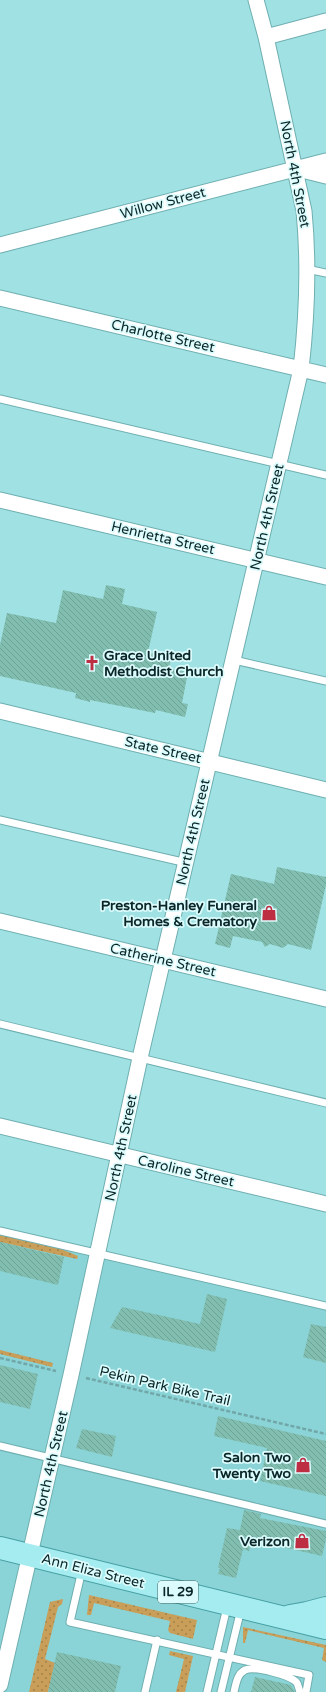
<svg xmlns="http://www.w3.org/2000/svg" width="326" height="1692" font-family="'Varela Round',sans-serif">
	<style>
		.built { fill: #8ad4d7 }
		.grass { fill: url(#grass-dots) }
		.building { fill: url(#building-back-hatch) }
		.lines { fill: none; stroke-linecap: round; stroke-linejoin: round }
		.lane-casing { stroke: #6fafb1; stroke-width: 9 }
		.street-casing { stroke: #6fafb1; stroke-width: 17 }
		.primary-casing { stroke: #469fa2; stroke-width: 24 }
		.path { stroke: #71a7a8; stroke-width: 2.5; stroke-dasharray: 4 2; stroke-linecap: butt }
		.lane { stroke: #fff; stroke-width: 7 }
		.street { stroke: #fff; stroke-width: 15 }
		.primary { stroke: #a4ecef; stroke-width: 22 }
		.labels { text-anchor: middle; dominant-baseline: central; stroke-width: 3.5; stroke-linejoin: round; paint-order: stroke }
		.shield { fill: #dcfbfc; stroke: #496667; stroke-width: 1 }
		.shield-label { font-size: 13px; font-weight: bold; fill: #0a2627 }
		.street-label { font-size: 14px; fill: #0a2627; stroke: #dcfbfc }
		.poi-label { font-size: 14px; font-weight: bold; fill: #0a2627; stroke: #dcfbfc; text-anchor: end }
	</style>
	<defs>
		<pattern id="grass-dots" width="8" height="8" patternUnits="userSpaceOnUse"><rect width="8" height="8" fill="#c99e59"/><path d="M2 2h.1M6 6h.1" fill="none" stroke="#a1814a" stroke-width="1.8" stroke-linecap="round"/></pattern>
		<pattern id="building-back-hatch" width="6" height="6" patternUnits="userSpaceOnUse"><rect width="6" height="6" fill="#81beb0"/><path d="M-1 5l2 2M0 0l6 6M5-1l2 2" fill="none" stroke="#6ea397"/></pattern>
	</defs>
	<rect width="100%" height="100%" fill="#a0e1e3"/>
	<path class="built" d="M0,1229L326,1306V1692H0Z"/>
	<path class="grass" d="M0,1234L61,1249L78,1256L77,1259L0,1242Z
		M0,1350L53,1363L52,1367L0,1354Z
		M89,1595L197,1620L193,1639L170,1633L168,1630L170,1621L94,1603L91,1615H87Z
		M63,1599L62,1604L58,1607L45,1659L55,1663L48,1692H29L50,1602Z
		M243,1627L326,1645V1662L322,1660L324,1648L248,1630L245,1643H243Z
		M170,1651L193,1656L185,1692H176L184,1659L169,1655Z"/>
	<path class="building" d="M106,585L125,589L122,604L157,612L148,652L171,658L169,668L188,672L182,703L188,704L185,717L156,710L155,713L90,700V702L75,698L76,693L0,676V645L7,613L56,623L63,590L103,599Z
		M277,867L326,877V885L311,950L288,944L283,948L270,944L265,947L262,942L233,936L230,948L215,944L231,874L274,884Z
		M0,1242L64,1257L58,1285L0,1271Z
		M207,1294L227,1299L215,1352L110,1328L122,1307L200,1324Z
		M311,1324L326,1327V1363L303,1357Z
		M0,1365L38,1374L30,1409L0,1402Z
		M218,1416L326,1441V1496L260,1481L267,1448L214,1436Z
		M82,1429L116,1436L112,1457L76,1448Z
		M244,1510L261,1514L260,1518L326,1531V1539L322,1556L252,1540L249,1551L243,1549L236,1578L218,1574L220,1568H218L227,1528L240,1530Z
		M57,1652L121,1666L115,1692H48Z
		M255,1677L291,1685L295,1692H251Z"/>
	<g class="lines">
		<defs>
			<path id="lane" d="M307,269L326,273
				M0,399L326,475
				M234,660L326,681
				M0,820L187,863
				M0,1024L326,1103
				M0,1231L326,1306
				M0,1446L326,1524
				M82,1570L70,1622L309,1675L306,1692
				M145,1692L157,1640
				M207,1692L227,1607
				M221,1692L241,1609
				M234,1692C236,1684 237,1674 245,1670C254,1666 291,1675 297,1683C298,1685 299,1689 300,1692"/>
			<path id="street" d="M266,37L326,21
				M298,169L326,176
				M0,245L326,161
				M0,298L326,375
				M0,500L326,577
				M0,711L326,790
				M0,921L326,999
				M0,1126L326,1204
				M0,1685L71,1375L140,1058L301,369C307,317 309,263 304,211L266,37L256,0"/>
			<path id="primary" d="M0,1548L326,1628
				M290,1616L307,1613L326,1608"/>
		</defs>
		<use href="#lane" class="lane-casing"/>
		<use href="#street" class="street-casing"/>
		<use href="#primary" class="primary-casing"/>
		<path class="path" d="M0,1358L56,1371
			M86,1378L326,1434"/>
		<use href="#lane" class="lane"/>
		<use href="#street" class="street"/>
		<use href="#primary" class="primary"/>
	</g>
	<defs>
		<symbol id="church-bare" viewBox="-9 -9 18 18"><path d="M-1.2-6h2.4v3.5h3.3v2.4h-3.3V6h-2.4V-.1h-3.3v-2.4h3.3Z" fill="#be2e42" stroke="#dcfbfc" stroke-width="2.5" paint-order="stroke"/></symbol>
		<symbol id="shop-bare" viewBox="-9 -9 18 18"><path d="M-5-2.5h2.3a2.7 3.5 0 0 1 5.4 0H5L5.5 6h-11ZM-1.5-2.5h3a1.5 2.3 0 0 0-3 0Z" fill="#be2e42" stroke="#dcfbfc" stroke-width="2.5" paint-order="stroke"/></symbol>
	</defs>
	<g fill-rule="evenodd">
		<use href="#church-bare" x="81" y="652" width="22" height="22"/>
		<use href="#shop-bare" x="258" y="902" width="22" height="22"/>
		<use href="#shop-bare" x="292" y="1454" width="22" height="22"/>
		<use href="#shop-bare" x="291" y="1530" width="22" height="22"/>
	</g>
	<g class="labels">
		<rect class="shield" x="158" y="1581" width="40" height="22" rx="3"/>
		<g class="shield-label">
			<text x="178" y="1592">IL 29</text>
		</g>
		<g class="street-label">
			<text transform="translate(295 174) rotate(79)">North 4th Street</text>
			<text transform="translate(163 203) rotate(-15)">Willow Street</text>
			<text transform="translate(163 336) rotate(13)">Charlotte Street</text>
			<text transform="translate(267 517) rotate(-77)">North 4th Street</text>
			<text transform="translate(163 538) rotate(13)">Henrietta Street</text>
			<text transform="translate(163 750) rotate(13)">State Street</text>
			<text transform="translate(193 832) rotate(-77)">North 4th Street</text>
			<text transform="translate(163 960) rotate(13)">Catherine Street</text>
			<text transform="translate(121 1148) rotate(-78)">North 4th Street</text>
			<text transform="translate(186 1171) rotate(13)">Caroline Street</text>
			<text transform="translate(165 1386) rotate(13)">Pekin Park Bike Trail</text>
			<text transform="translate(51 1464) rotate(-77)">North 4th Street</text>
			<text transform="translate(93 1571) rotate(14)">Ann Eliza Street</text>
		</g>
		<g class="poi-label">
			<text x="104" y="655" text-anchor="start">Grace United<tspan x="104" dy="16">Methodist Church</tspan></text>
			<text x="257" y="905">Preston-Hanley Funeral<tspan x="257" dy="16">Homes &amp; Crematory</tspan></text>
			<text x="291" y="1457">Salon Two<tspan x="291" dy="16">Twenty Two</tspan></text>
			<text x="290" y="1541">Verizon</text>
		</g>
	</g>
</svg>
